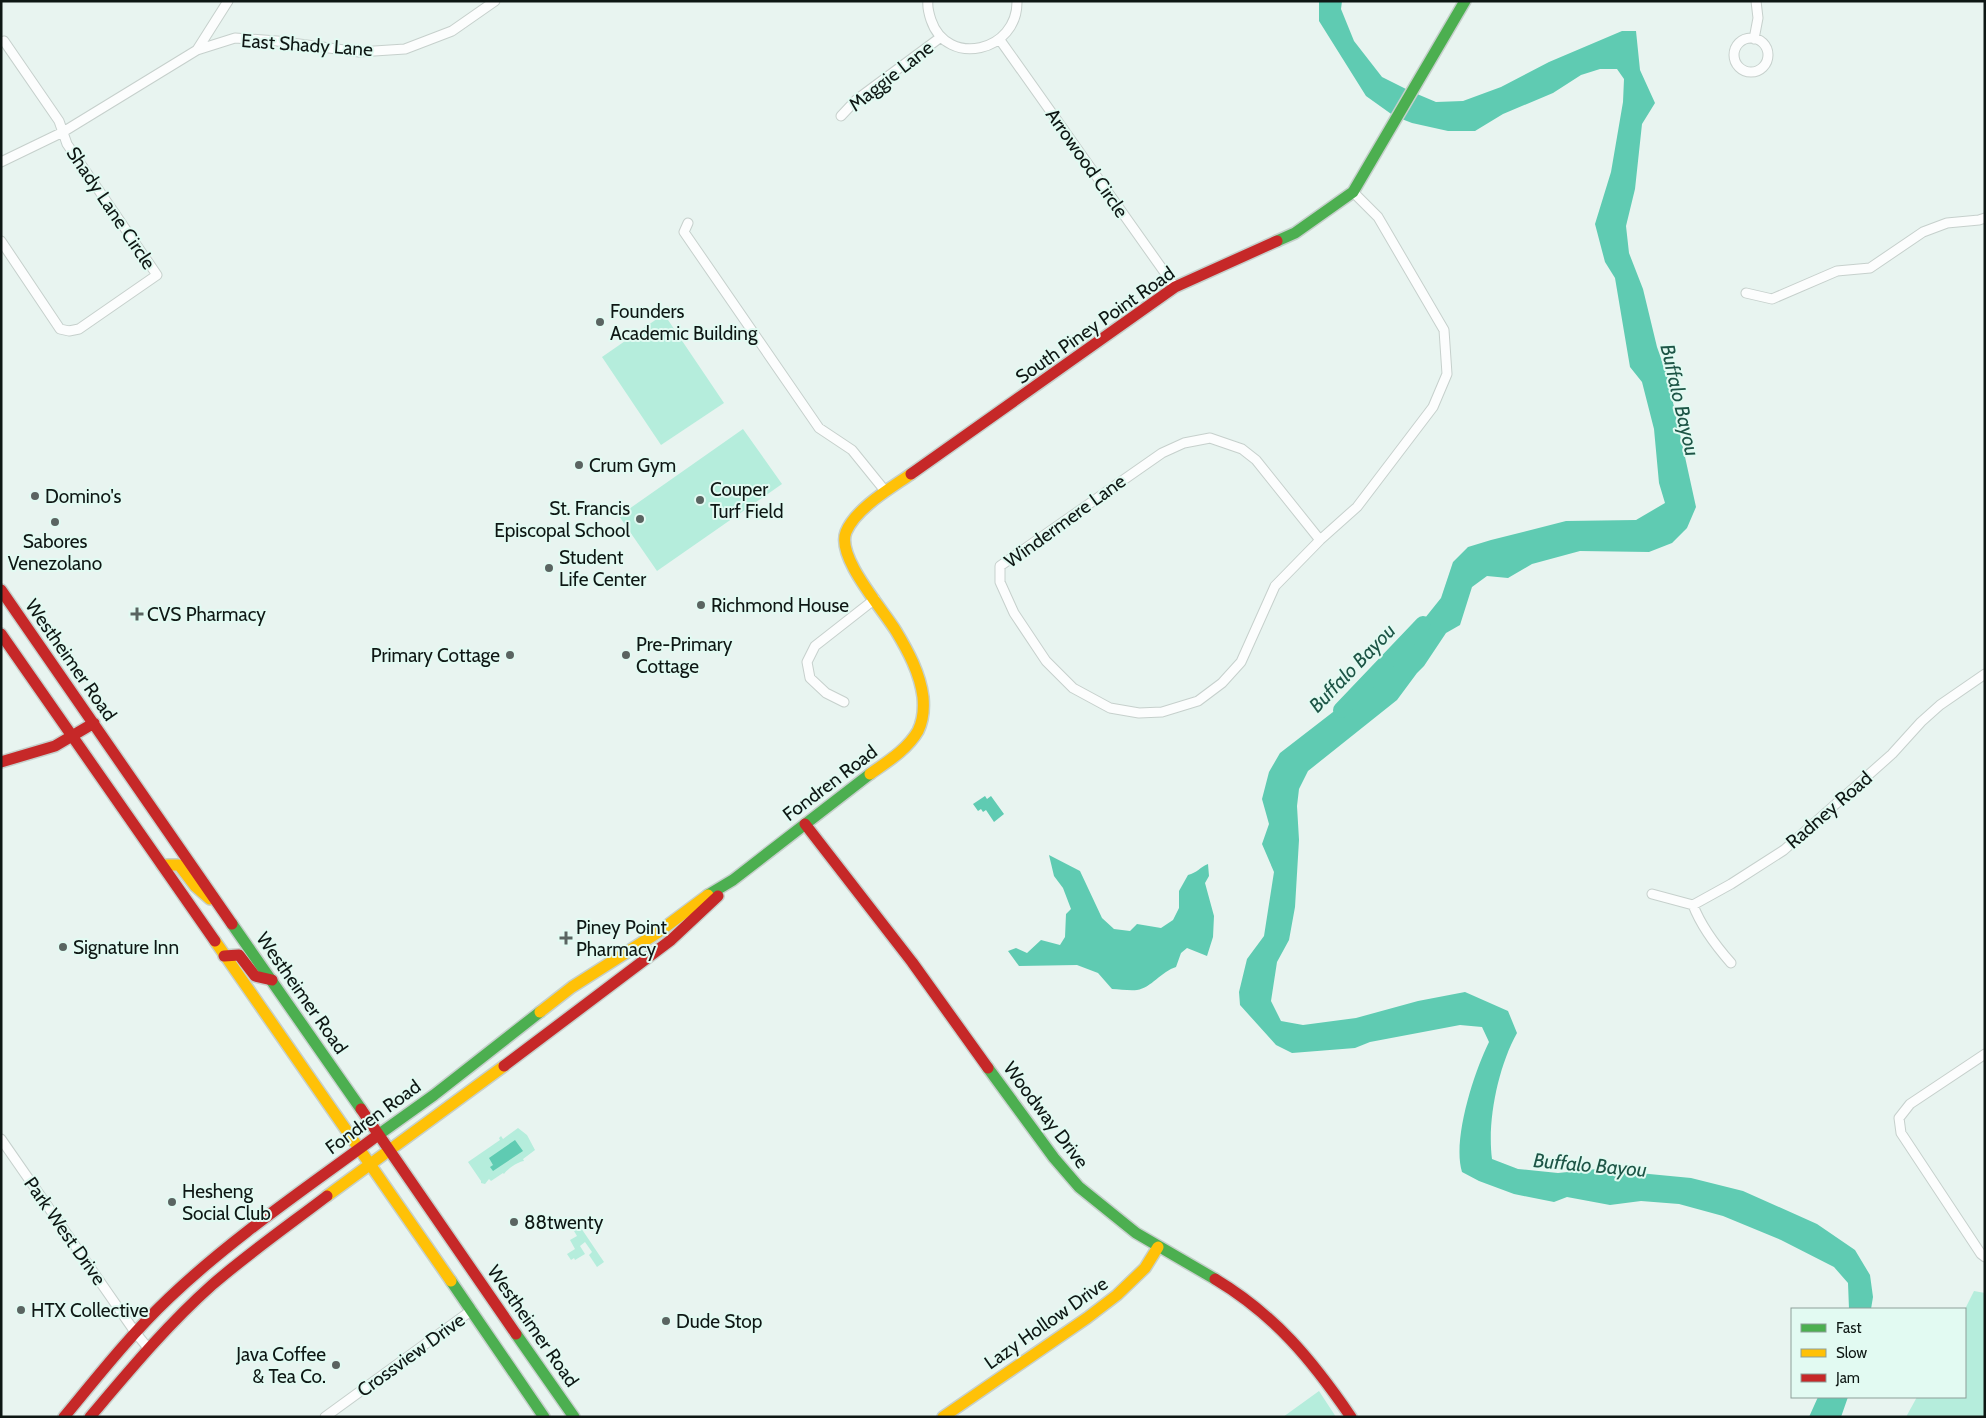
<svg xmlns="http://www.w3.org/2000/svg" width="1986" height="1418" font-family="Cabin,sans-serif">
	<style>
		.green { fill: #b5eddc }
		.water { fill: #5fcbb2 }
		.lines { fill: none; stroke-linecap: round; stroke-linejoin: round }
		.river { stroke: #5fcbb2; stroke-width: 16 }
		.street-casing { stroke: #c6d0cc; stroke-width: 11 }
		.fast-casing { stroke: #c6d0cc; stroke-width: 14 }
		.slow-casing { stroke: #c6d0cc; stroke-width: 14 }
		.jam-casing { stroke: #c6d0cc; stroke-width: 14 }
		.street { stroke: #fcfdfd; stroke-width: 9 }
		.fast { stroke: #4caf50; stroke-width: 11 }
		.slow { stroke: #ffc107; stroke-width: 11 }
		.jam { stroke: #c62828; stroke-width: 11 }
		.poi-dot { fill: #5a6461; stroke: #e2faf2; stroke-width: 2 }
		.labels { text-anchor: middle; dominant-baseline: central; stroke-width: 4; stroke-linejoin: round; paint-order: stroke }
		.street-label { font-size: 19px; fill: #0e1714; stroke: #e2faf2 }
		.poi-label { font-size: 19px; fill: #0e1714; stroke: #e2faf2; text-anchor: start }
		.water-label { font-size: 20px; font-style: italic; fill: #1d5546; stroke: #e2faf2 }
	</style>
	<rect width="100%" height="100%" fill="#e8f4f0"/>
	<path class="green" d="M664,314L724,403L661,445L602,357Z
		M743,429L782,484L657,571L619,516Z
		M518,1128L527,1135L535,1150L523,1159L524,1161C519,1161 506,1170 504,1174L503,1173L491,1181L489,1179L485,1184L481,1183V1181L468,1162L500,1140L499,1138L501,1136L503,1139Z
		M578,1228H581L604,1262L597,1267L589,1255L592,1252L585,1242L580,1246L585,1254L575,1260L574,1258L571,1260L567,1254L575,1249L570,1240L577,1236L574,1231Z
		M1974,1291L1985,1293V1417H1906L1917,1397H1965V1309Z
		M1319,1391L1336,1417H1283Z"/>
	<path class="water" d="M1319,1H1342L1341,9L1354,41L1382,77L1410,91L1436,102L1463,101L1501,87L1549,62L1622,31H1636L1640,70L1655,103L1642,124L1635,189L1626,226L1629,253L1643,289L1657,347L1667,375L1696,507L1687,528L1672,543L1649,552L1580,551L1532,564L1508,578L1487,576L1472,587L1460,625L1446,633L1424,666L1417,673L1397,700L1308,771L1299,789L1297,806L1299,840L1295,907L1289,940L1277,962L1271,1001L1281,1021L1303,1025L1356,1018L1418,1001L1465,992L1508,1011L1517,1033C1498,1067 1487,1121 1492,1159L1518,1169L1558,1173L1597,1169L1691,1178L1743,1191L1817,1224L1855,1250L1870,1275L1873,1297L1871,1309H1849L1848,1283L1834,1267L1781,1240L1723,1216L1679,1204L1641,1201L1610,1205L1567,1197L1554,1202L1514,1194L1479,1181L1462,1172C1452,1140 1474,1072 1489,1042L1482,1027L1460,1025L1370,1042L1355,1048L1292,1053L1276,1045L1240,1005L1239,992L1247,959L1264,936L1274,872L1262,844L1269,824L1262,799L1269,772L1280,753L1377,678L1441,598L1453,562L1468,547L1491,540L1566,521L1636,520L1665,503L1659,483L1654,429L1642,382L1630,367L1615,278L1605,262L1595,224L1611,172L1623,102L1624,79L1617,69H1600L1581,75L1553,93L1503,114L1475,131H1448L1412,123L1394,116L1366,96L1319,21Z
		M985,796L987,799L991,796L1004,814L994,822L986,810L983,812L981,809L978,811L973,804Z
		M1049,855L1080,871L1102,918L1114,929L1130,931L1137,924L1161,928L1173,920L1179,908V891L1188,875C1197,873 1200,867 1208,864L1209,876L1205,883L1214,916L1213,937L1207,956L1187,948L1181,953L1176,967C1162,971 1151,988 1137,990C1129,991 1120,989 1112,989L1098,973L1077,965L1019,966L1008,951L1016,948L1027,953L1041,940L1060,945L1065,937L1066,914L1071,909L1063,888L1054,876Z
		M515,1140L523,1151L493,1171L490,1167L493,1165L489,1158Z
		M1818,1397H1848L1841,1417H1809Z"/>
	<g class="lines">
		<path class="river" d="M1341,710L1423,624"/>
		<defs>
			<path id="street" d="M928,1C927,8 929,14 931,20C947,68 1018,52 1017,1
				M1734 55a17 17 0 1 1 34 0a17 17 0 1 1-34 0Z
				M1754,39L1758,18L1756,1
				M1000,40L1175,287
				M197,50L235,38L277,41L359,52L405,49L452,31L495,1
				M841,116L856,100L941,37
				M1,162L63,132L197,50L228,1
				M688,223L684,232L819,428L852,450L886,492
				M1,241L60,329L69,331L79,329L157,275L67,144L59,121L4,41
				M1746,293L1772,299L1837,271L1870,268L1923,232L1947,223L1979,220L1985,218
				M1210,438L1242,449L1256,460L1320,540L1275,586L1241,662L1222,683L1198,701L1162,712L1139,713L1110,708L1073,688L1046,661L1014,613L1000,582V566L1162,453L1184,443Z
				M1320,540L1357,507L1433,407L1447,374L1444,330L1378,217L1353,192
				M844,702L826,693L810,678L807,662L815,646L875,599
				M1652,894L1693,905L1731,884L1784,850L1892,754L1921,722L1940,705L1985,674
				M1693,905C1701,926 1716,946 1731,963
				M1985,1054L1910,1104L1899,1118L1901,1133L1981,1254L1985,1257
				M1,1139L135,1332L148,1348
				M325,1417L472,1310"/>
			<path id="fast" d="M1277,241L1295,233L1353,192L1465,1
				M708,895L733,880L870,774
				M232,924L361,1109
				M988,1068L1054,1158L1079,1187L1136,1233L1215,1279
				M378,1135L434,1095L540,1012
				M451,1281L544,1417
				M516,1334L574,1417"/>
			<path id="slow" d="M870,774C887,762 907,750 918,731C923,721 924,708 923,697C920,673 908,651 896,631C882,608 836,557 846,532C856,508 891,488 911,474
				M162,865H179L195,886L210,899
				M215,941L451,1281
				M540,1012L572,987L657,933L708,895
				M327,1196L504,1066
				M943,1417L1087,1318L1117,1295L1145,1268L1158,1247"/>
			<path id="jam" d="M911,474L1175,287L1277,241
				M1,590L232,924
				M1,634L215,941
				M1,762L55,746L94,723
				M805,824L912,962L988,1068
				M224,956L239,955L255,976L272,980
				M504,1066L671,940L718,896
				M361,1109L516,1334
				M1215,1279C1275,1315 1312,1360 1351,1417
				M64,1417C98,1376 131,1334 169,1298C233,1237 308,1187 378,1135
				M90,1417C129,1371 167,1325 212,1285C249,1253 289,1225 327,1196"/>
		</defs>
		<use href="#street" class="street-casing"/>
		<use href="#fast" class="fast-casing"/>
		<use href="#slow" class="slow-casing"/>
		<use href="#jam" class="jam-casing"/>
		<use href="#street" class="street"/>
		<use href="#fast" class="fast"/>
		<use href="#slow" class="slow"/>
		<use href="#jam" class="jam"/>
	</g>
	<g class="poi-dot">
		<circle cx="600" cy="322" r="5"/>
		<circle cx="579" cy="465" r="5"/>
		<circle cx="35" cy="496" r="5"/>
		<circle cx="700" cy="500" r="5"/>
		<circle cx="640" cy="519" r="5"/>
		<circle cx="55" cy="522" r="5"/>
		<circle cx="549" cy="568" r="5"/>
		<circle cx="701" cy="605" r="5"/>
		<path d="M134.5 606.5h5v5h5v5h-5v5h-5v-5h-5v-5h5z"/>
		<circle cx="510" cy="655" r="5"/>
		<circle cx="626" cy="655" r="5"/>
		<path d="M563.5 930.5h5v5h5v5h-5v5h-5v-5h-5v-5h5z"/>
		<circle cx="63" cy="947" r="5"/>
		<circle cx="172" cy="1202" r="5"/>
		<circle cx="514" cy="1222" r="5"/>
		<circle cx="21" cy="1310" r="5"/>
		<circle cx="666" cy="1321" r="5"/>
		<circle cx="336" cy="1365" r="5"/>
	</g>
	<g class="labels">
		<g class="street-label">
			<text transform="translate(307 45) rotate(4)">East Shady Lane</text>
			<text transform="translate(891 76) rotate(-38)">Maggie Lane</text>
			<text transform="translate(1087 163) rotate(55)">Arrowood Circle</text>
			<text transform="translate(111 208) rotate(56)">Shady Lane Circle</text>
			<text transform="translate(1095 325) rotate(-35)">South Piney Point Road</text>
			<text transform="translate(1065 521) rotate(-36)">Windermere Lane</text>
			<text transform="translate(71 660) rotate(55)">Westheimer Road</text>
			<text transform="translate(830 783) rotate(-37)">Fondren Road</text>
			<text transform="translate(1829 810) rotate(-41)">Radney Road</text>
			<text transform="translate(302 993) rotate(55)">Westheimer Road</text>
			<text transform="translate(1046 1115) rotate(53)">Woodway Drive</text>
			<text transform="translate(373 1117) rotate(-36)">Fondren Road</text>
			<text transform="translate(65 1231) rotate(55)">Park West Drive</text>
			<text transform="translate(1046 1323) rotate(-35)">Lazy Hollow Drive</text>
			<text transform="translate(533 1326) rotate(55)">Westheimer Road</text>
			<text transform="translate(411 1355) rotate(-36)">Crossview Drive</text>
		</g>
		<g class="poi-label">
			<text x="610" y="311">Founders<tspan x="610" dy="22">Academic Building</tspan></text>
			<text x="589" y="465">Crum Gym</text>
			<text x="710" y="489">Couper<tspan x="710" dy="22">Turf Field</tspan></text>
			<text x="45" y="496">Domino's</text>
			<text x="630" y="508" text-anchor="end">St. Francis<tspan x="630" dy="22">Episcopal School</tspan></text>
			<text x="55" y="541" text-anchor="middle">Sabores<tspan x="55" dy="22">Venezolano</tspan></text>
			<text x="559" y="557">Student<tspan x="559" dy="22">Life Center</tspan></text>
			<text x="711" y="605">Richmond House</text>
			<text x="147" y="614">CVS Pharmacy</text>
			<text x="636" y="644">Pre-Primary<tspan x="636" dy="22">Cottage</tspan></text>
			<text x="500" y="655" text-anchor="end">Primary Cottage</text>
			<text x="576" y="927">Piney Point<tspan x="576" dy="22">Pharmacy</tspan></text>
			<text x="73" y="947">Signature Inn</text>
			<text x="182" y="1191">Hesheng<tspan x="182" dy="22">Social Club</tspan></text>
			<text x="524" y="1222">88twenty</text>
			<text x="31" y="1310">HTX Collective</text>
			<text x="676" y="1321">Dude Stop</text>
			<text x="326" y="1354" text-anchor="end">Java Coffee<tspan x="326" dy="22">&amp; Tea Co.</tspan></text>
		</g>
		<g class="water-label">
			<text transform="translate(1680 400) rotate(77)">Buffalo Bayou</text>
			<text transform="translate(1352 668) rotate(-46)">Buffalo Bayou</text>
			<text transform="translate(1590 1165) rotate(5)">Buffalo Bayou</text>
		</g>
	</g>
	<rect width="1986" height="1418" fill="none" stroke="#0e1714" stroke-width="5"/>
	<rect x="1791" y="1308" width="175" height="90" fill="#e2faf2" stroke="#8d9f99"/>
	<rect x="1801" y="1324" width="25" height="8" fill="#4caf50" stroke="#8d9f99"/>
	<text x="1836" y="1333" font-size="15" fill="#0e1714">Fast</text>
	<rect x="1801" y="1349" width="25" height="8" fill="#ffc107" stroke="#8d9f99"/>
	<text x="1836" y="1358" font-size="15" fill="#0e1714">Slow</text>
	<rect x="1801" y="1374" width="25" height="8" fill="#c62828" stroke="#8d9f99"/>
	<text x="1836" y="1383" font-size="15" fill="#0e1714">Jam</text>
</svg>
